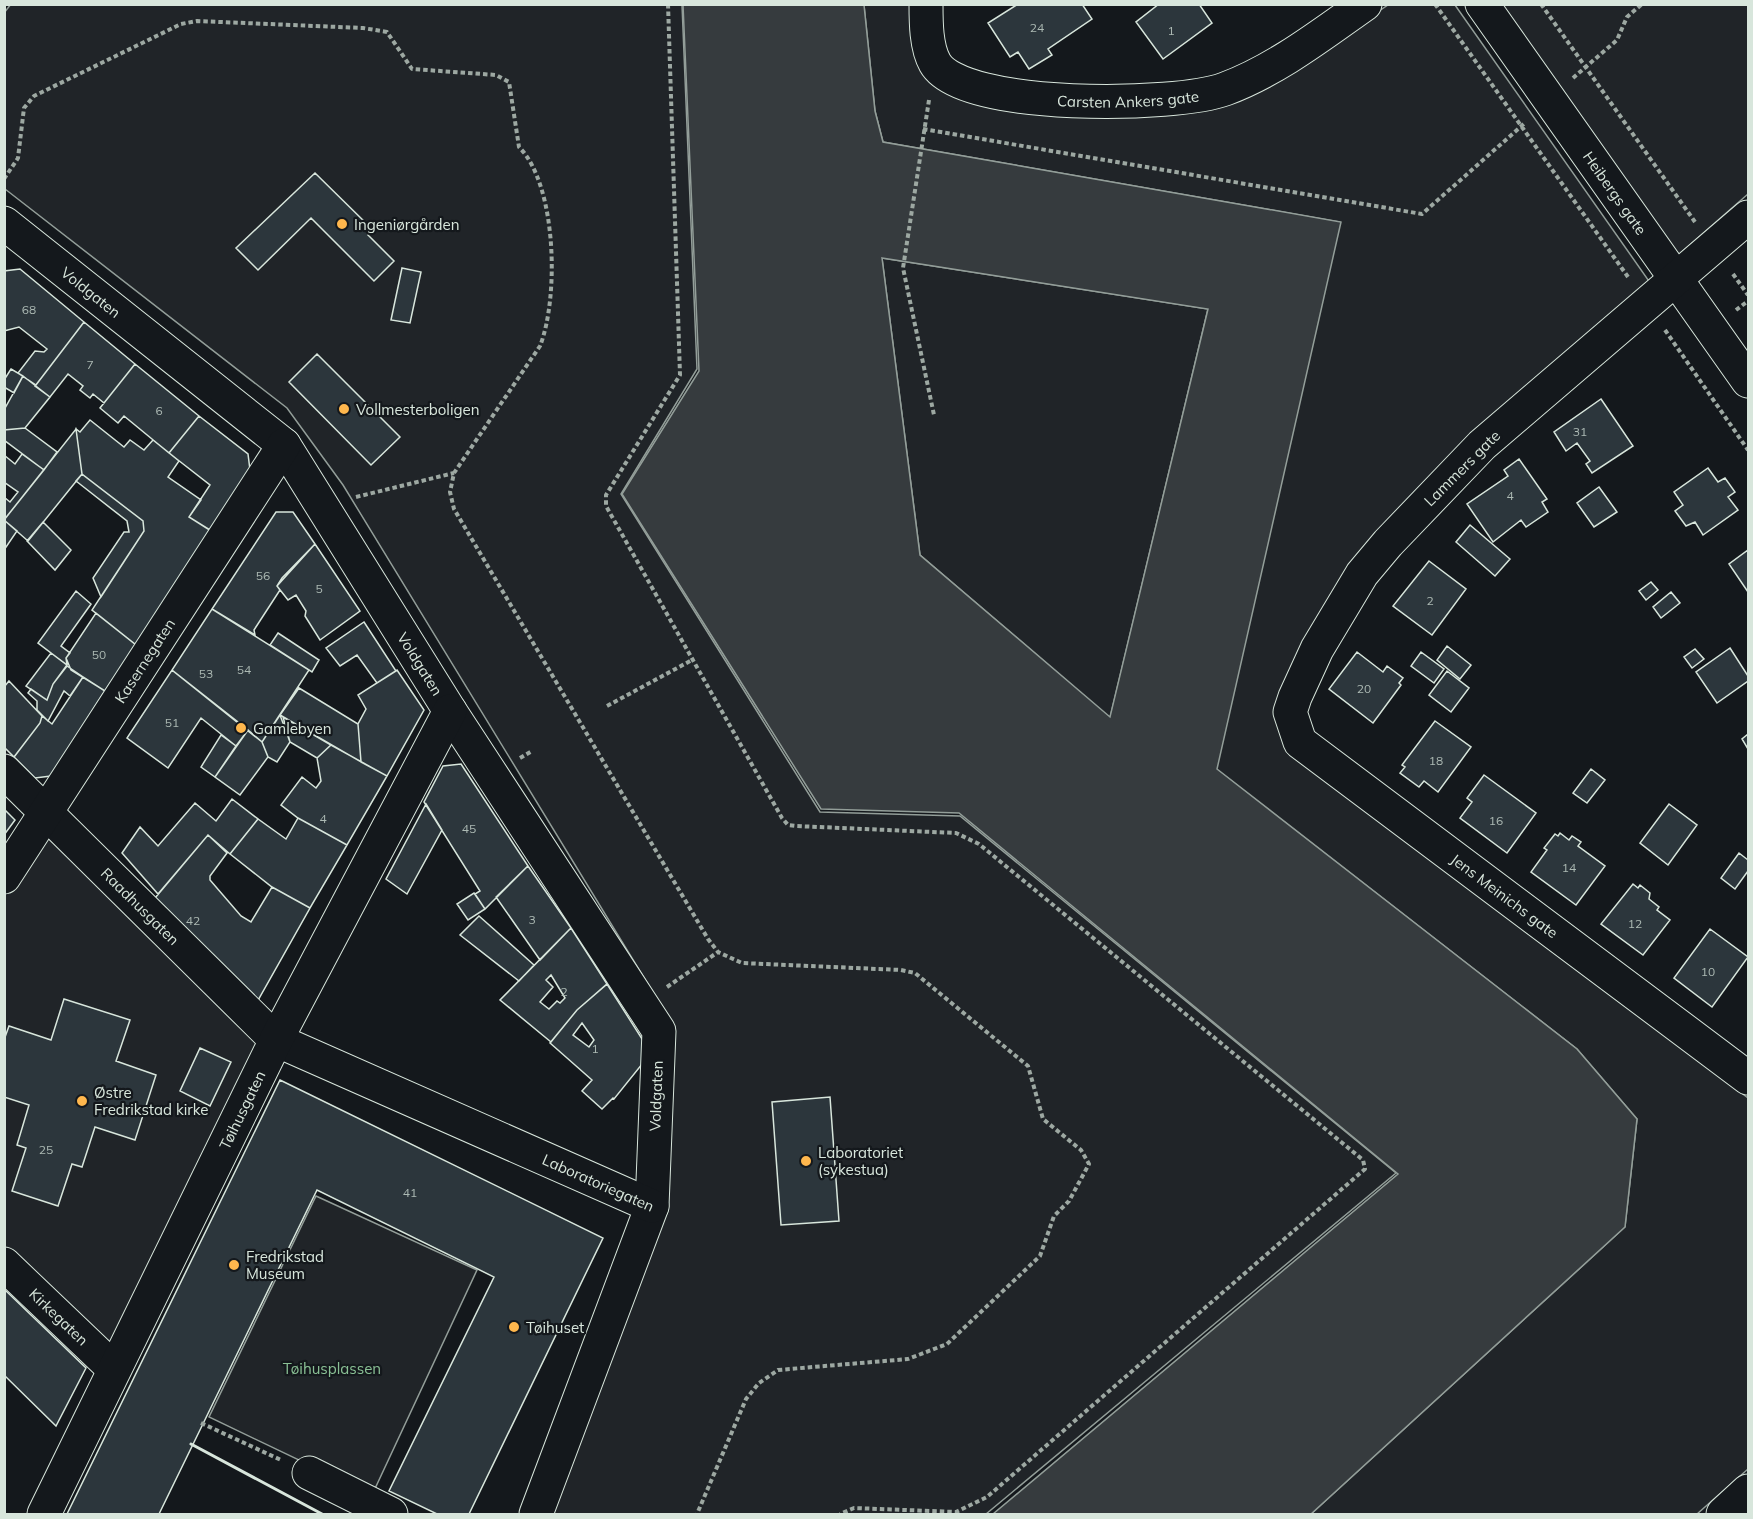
<svg xmlns="http://www.w3.org/2000/svg" width="1753" height="1519" font-family="Mulish,sans-serif">
	<style>
		.green { fill: #202428; stroke: #939e99; stroke-width: 1.5 }
		.water { fill: #363b3e; stroke: #939e99; stroke-width: 1.5; fill-rule: evenodd }
		.building { fill: #2c363c; stroke: #d8e6dc; stroke-width: 1.5; fill-rule: evenodd }
		.lines { fill: none; stroke-linecap: round; stroke-linejoin: round }
		.minor-casing { stroke: #d8e6dc; stroke-width: 35 }
		.path { stroke: #9da8a2; stroke-width: 4; stroke-dasharray: 4.5 3; stroke-linecap: butt }
		.minor { stroke: #14181c; stroke-width: 33 }
		.wall { stroke: #d8e6dc; stroke-width: 3 }
		.poi-dot { fill: #ffb74d; stroke: #14181c; stroke-width: 2 }
		.labels { text-anchor: middle; dominant-baseline: central; stroke-width: 4.5; stroke-linejoin: round; paint-order: stroke }
		.number-label { font-size: 12px; fill: #adbab4 }
		.street-label { font-size: 15px; fill: #d8e6dc; stroke: #14181c }
		.poi-label { font-size: 15px; fill: #d8e6dc; stroke: #14181c; text-anchor: start }
		.park-label { font-size: 15px; fill: #8ac095; stroke: #14181c }
	</style>
	<rect width="100%" height="100%" fill="#14181c"/>
	<path class="green" d="M11,4L682,5L697,369L621,494L820,812L960,816L1396,1173L986,1514H547L658,1211L668,1017L343,485L287,408L5,189L4,13Z
		M864,5H913L928,75L1048,110L1300,64L1388,5H1455L1651,284L1473,435L1295,673L1298,759L1748,1098V1469L1697,1514H1311L1625,1227L1637,1119L1577,1049L1216,769L1340,222L883,142L875,111Z
		M1495,5H1748V194L1677,256Z
		M882,258L1208,309L1110,718L920,555Z
		M48,829L269,1038L110,1356L5,1253L4,895Z
		M316,1196L477,1270L372,1495L209,1417Z"/>
	<path class="water" d="M683,5H864L875,111L883,142L1341,222L1217,769L1577,1049L1637,1119L1625,1227L1311,1514H993L1398,1174L959,813L821,809L622,494L699,371ZM882,258L1208,309L1110,717L920,555Z"/>
	<path class="building" d="M1018,4H1082L1092,19L1048,49L1052,55L1029,69L1018,52L1010,57L988,23Z
		M1159,4H1199L1212,23L1163,59L1136,22Z
		M315,173L373,230L368,235L394,261L374,281L311,218L258,270L236,248Z
		M402,268L421,272L410,323L391,320Z
		M20,269L84,322L36,385L18,373L35,351L44,352L47,349L19,327L4,331V271Z
		M84,322L135,364L104,403L93,394L90,398L80,390L83,386L68,374L50,397L35,386Z
		M317,354L400,437L371,465L289,382Z
		M135,364L199,416L169,453L124,416L118,423L100,408Z
		M11,369L23,376L14,393L4,387V380Z
		M23,376L50,397L25,428L4,430V410Z
		M1601,399L1633,446L1592,473L1586,464L1590,461L1577,443L1566,451L1554,432Z
		M199,416L248,454L250,470L211,531L189,517L210,485L169,453Z
		M90,420L124,447L130,440L144,450L153,440L179,461L168,477L201,500L189,517L210,530L136,645L92,610L144,531L143,521L82,474L76,429L80,432Z
		M25,428L57,452L44,470L4,440V430Z
		M76,429L82,474L28,541L4,520Z
		M22,454L44,470L4,520V497L10,502L18,492L4,482V455L15,464Z
		M1519,459L1547,499L1542,502L1548,512L1526,527L1521,520L1493,542L1467,504L1508,476L1504,470Z
		M1708,468L1718,482L1725,478L1735,492L1728,497L1738,510L1703,535L1695,522L1686,526L1675,511L1683,505L1674,492Z
		M82,474L143,521L144,531L101,597L93,578L124,532H129L127,521L76,481Z
		M1599,487L1617,512L1594,527L1577,503Z
		M276,512H293L315,544L282,578L277,586L280,590L254,630L255,635L212,609Z
		M4,520L17,531L4,550Z
		M43,522L71,550L55,570L27,541Z
		M1470,525L1510,559L1495,576L1456,542Z
		M315,544L360,611L320,640L305,616L306,611L296,595L288,600L277,586Z
		M1748,550V592L1729,564Z
		M1429,561L1466,589L1432,635L1393,606Z
		M1651,582L1658,590L1646,600L1639,591Z
		M76,591L91,604L61,646L70,653L66,658L67,665L38,643Z
		M1671,592L1680,603L1661,618L1653,607Z
		M212,609L309,670L262,742L172,670Z
		M96,613L136,645L105,691L71,670L66,658Z
		M364,622L396,671L377,683L357,655L340,666L326,648Z
		M278,633L319,660L312,672L270,645Z
		M1447,646L1471,665L1460,679L1437,660Z
		M1730,648L1748,676V681L1717,703L1696,672Z
		M1695,649L1704,659L1692,668L1684,657Z
		M1357,652L1383,672L1387,666L1403,678L1399,683L1401,685L1373,723L1329,689Z
		M1421,652L1444,669L1434,683L1411,666Z
		M51,653L67,665L53,684L47,700L26,686Z
		M67,666L83,677L70,696L64,691L48,721L37,710V701L28,693L31,689L47,700L53,684Z
		M172,670L248,730L236,746L201,718L168,768L127,738Z
		M397,670L424,710L387,776L361,762L358,724L366,709L358,695Z
		M1447,671L1469,688L1451,712L1429,695Z
		M83,677L105,691L51,776L35,778L14,757L40,723L42,716L52,724Z
		M9,681L42,716L40,723L14,757L4,747V687Z
		M299,688L358,724L361,762L280,715Z
		M280,715L290,742L277,762L268,757L262,742Z
		M283,717L331,745L317,758L290,742Z
		M1435,721L1471,747L1438,792L1424,781L1419,787L1400,773L1405,767L1402,765Z
		M248,730L262,742L268,757L240,795L215,777Z
		M1748,734V749L1742,739Z
		M221,735L236,746L215,777L201,767Z
		M331,745L387,776L347,845L298,818L281,805L302,777L316,788L321,781L317,758Z
		M461,764L528,866L485,909L475,894L480,891L424,802L443,766Z
		M1591,769L1605,780L1587,803L1573,793Z
		M1484,775L1536,813L1507,853L1460,818L1472,802L1467,798Z
		M232,799L258,819L230,854L208,835L158,894L122,853L140,827L158,846L195,803L216,821Z
		M426,804L442,830L407,894L386,879Z
		M1669,804L1697,825L1668,865L1640,843Z
		M4,809L15,820L4,835Z
		M298,818L347,845L310,908L272,887L230,854L258,819L286,839Z
		M1560,833L1569,840L1572,836L1581,842L1578,846L1605,866L1576,905L1531,872L1547,850L1544,848L1555,834L1558,836Z
		M208,835L227,853L210,876V880L241,916L251,922L272,887L310,908L257,1002L150,904Z
		M1739,853L1748,860V871L1735,889L1721,878Z
		M528,866L571,928L540,960L496,897Z
		M1633,884L1638,888L1640,885L1650,893L1649,899L1659,907L1657,910L1670,920L1643,955L1601,924Z
		M474,893L485,909L468,920L457,904Z
		M479,916L534,965L519,981L460,935Z
		M571,928L607,984L577,1010L551,1042L500,1000ZM551,975L565,998L560,1003L557,1001L549,1009L540,1002L553,987L546,980Z
		M1710,929L1748,957L1712,1007L1674,978Z
		M607,984L651,1053L614,1099L613,1098L602,1109L582,1091L592,1080L550,1043L577,1010ZM582,1023L594,1040L589,1047L573,1035Z
		M64,999L130,1020L116,1061L156,1075L135,1140L95,1127L82,1167L72,1164L58,1206L12,1191L26,1148L17,1145L29,1105L4,1097V1040L9,1026L51,1040Z
		M200,1048L231,1062L210,1106L180,1091Z
		M280,1080L603,1238L469,1514H437L389,1491L494,1277L317,1190L159,1514H67Z
		M830,1097L839,1221L781,1225L772,1102Z
		M4,1289L86,1368L56,1426L4,1375Z"/>
	<g class="lines">
		<defs>
			<g id="minor">
				<path id="s1" d="M926,4C926,22 926,47 935,63C962,111 1178,107 1225,89C1276,70 1321,35 1365,4"/>
				<path id="s2" d="M1482,4L1748,381"/>
				<path id="s3" d="M1748,217L1482,445L1388,543L1362,574L1317,649L1295,697L1290,712L1300,742L1748,1078"/>
				<path id="s4" d="M4,223L284,445L450,711L659,1031L652,1206L536,1514"/>
				<path id="s5" d="M4,771L276,1040L652,1206"/>
				<path id="s6" d="M4,877L284,445"/>
				<path id="s7" d="M4,1264L114,1369"/>
				<path d="M309,1473L391,1514"/>
				<path id="s8" d="M44,1514L276,1040L450,711"/>
				<path d="M1723,1514L1748,1491"/>
			</g>
		</defs>
		<use href="#minor" class="minor-casing"/>
		<path class="path" d="M668,4L680,375L606,495V506L782,818L788,825L796,826L956,833L979,844L1363,1160L1365,1169L987,1497L956,1512L854,1508L840,1514
			M1435,4L1628,277
			M1541,4L1695,222
			M1573,78L1617,40L1627,17L1642,4
			M929,100L903,268L934,415
			M923,129L1422,214L1526,122
			M4,179L18,158L24,108L34,96L181,24L197,21L363,28L387,32L412,69L496,75L509,82L519,147C557,185 559,298 540,346L454,473L450,492L454,509L708,939L718,952L742,963L901,970L915,973L1028,1066L1043,1119L1081,1150L1089,1164L1069,1201L1054,1216L1040,1256L947,1344L908,1359L778,1370L759,1383L746,1399L697,1514
			M1733,274L1748,295
			M1736,310L1748,301
			M1665,330L1748,450
			M356,497L454,473
			M607,706L692,660
			M520,758L532,751
			M667,987L718,952
			M201,1423L281,1460"/>
		<use href="#minor" class="minor"/>
		<path class="wall" d="M191,1444L322,1514"/>
	</g>
	<g class="poi-dot">
		<circle cx="342" cy="224" r="6"/>
		<circle cx="344" cy="409" r="6"/>
		<circle cx="241" cy="728" r="6"/>
		<circle cx="82" cy="1101" r="6"/>
		<circle cx="806" cy="1161" r="6"/>
		<circle cx="234" cy="1265" r="6"/>
		<circle cx="514" cy="1327" r="6"/>
	</g>
	<g class="labels">
		<g class="number-label">
			<text x="1037" y="27">24</text>
			<text x="1171" y="30">1</text>
			<text x="29" y="309">68</text>
			<text x="90" y="364">7</text>
			<text x="159" y="410">6</text>
			<text x="1580" y="431">31</text>
			<text x="1510" y="495">4</text>
			<text x="263" y="575">56</text>
			<text x="319" y="588">5</text>
			<text x="1430" y="600">2</text>
			<text x="99" y="654">50</text>
			<text x="244" y="669">54</text>
			<text x="206" y="673">53</text>
			<text x="1364" y="688">20</text>
			<text x="172" y="722">51</text>
			<text x="1436" y="760">18</text>
			<text x="323" y="818">4</text>
			<text x="1496" y="820">16</text>
			<text x="469" y="828">45</text>
			<text x="1569" y="867">14</text>
			<text x="532" y="919">3</text>
			<text x="193" y="920">42</text>
			<text x="1635" y="923">12</text>
			<text x="1708" y="971">10</text>
			<text x="564" y="991">2</text>
			<text x="595" y="1048">1</text>
			<text x="46" y="1149">25</text>
			<text x="410" y="1192">41</text>
		</g>
		<g class="street-label">
			<text stroke="none"><textPath href="#s1" startOffset="262">Carsten Ankers gate</textPath></text>
			<text stroke="none"><textPath href="#s2" startOffset="231">Heibergs gate</textPath></text>
			<text stroke="none"><textPath href="#s4" startOffset="111">Voldgaten</textPath></text>
			<text transform="translate(1462 468) rotate(-45)">Lammers gate</text>
			<text stroke="none"><textPath href="#s6" startOffset="258">Kasernegaten</textPath></text>
			<text stroke="none"><textPath href="#s4" startOffset="615">Voldgaten</textPath></text>
			<text stroke="none"><textPath href="#s3" startOffset="970">Jens Meinichs gate</textPath></text>
			<text stroke="none"><textPath href="#s5" startOffset="192">Raadhusgaten</textPath></text>
			<text transform="translate(656 1096) rotate(-88)">Voldgaten</text>
			<text stroke="none"><textPath href="#s8" startOffset="450">Tøihusgaten</textPath></text>
			<text stroke="none"><textPath href="#s5" startOffset="735">Laboratoriegaten</textPath></text>
			<text stroke="none"><textPath href="#s7" startOffset="76">Kirkegaten</textPath></text>
		</g>
		<g class="poi-label">
			<text x="354" y="224">Ingeniørgården</text>
			<text x="356" y="409">Vollmesterboligen</text>
			<text x="253" y="728">Gamlebyen</text>
			<text x="94" y="1092">Østre<tspan x="94" dy="17">Fredrikstad kirke</tspan></text>
			<text x="818" y="1152">Laboratoriet<tspan x="818" dy="17">(sykestua)</tspan></text>
			<text x="246" y="1256">Fredrikstad<tspan x="246" dy="17">Museum</tspan></text>
			<text x="526" y="1327">Tøihuset</text>
		</g>
		<g class="park-label">
			<text x="332" y="1368">Tøihusplassen</text>
		</g>
	</g>
	<rect width="1753" height="1519" fill="none" stroke="#d8e6dc" stroke-width="12"/>
</svg>
